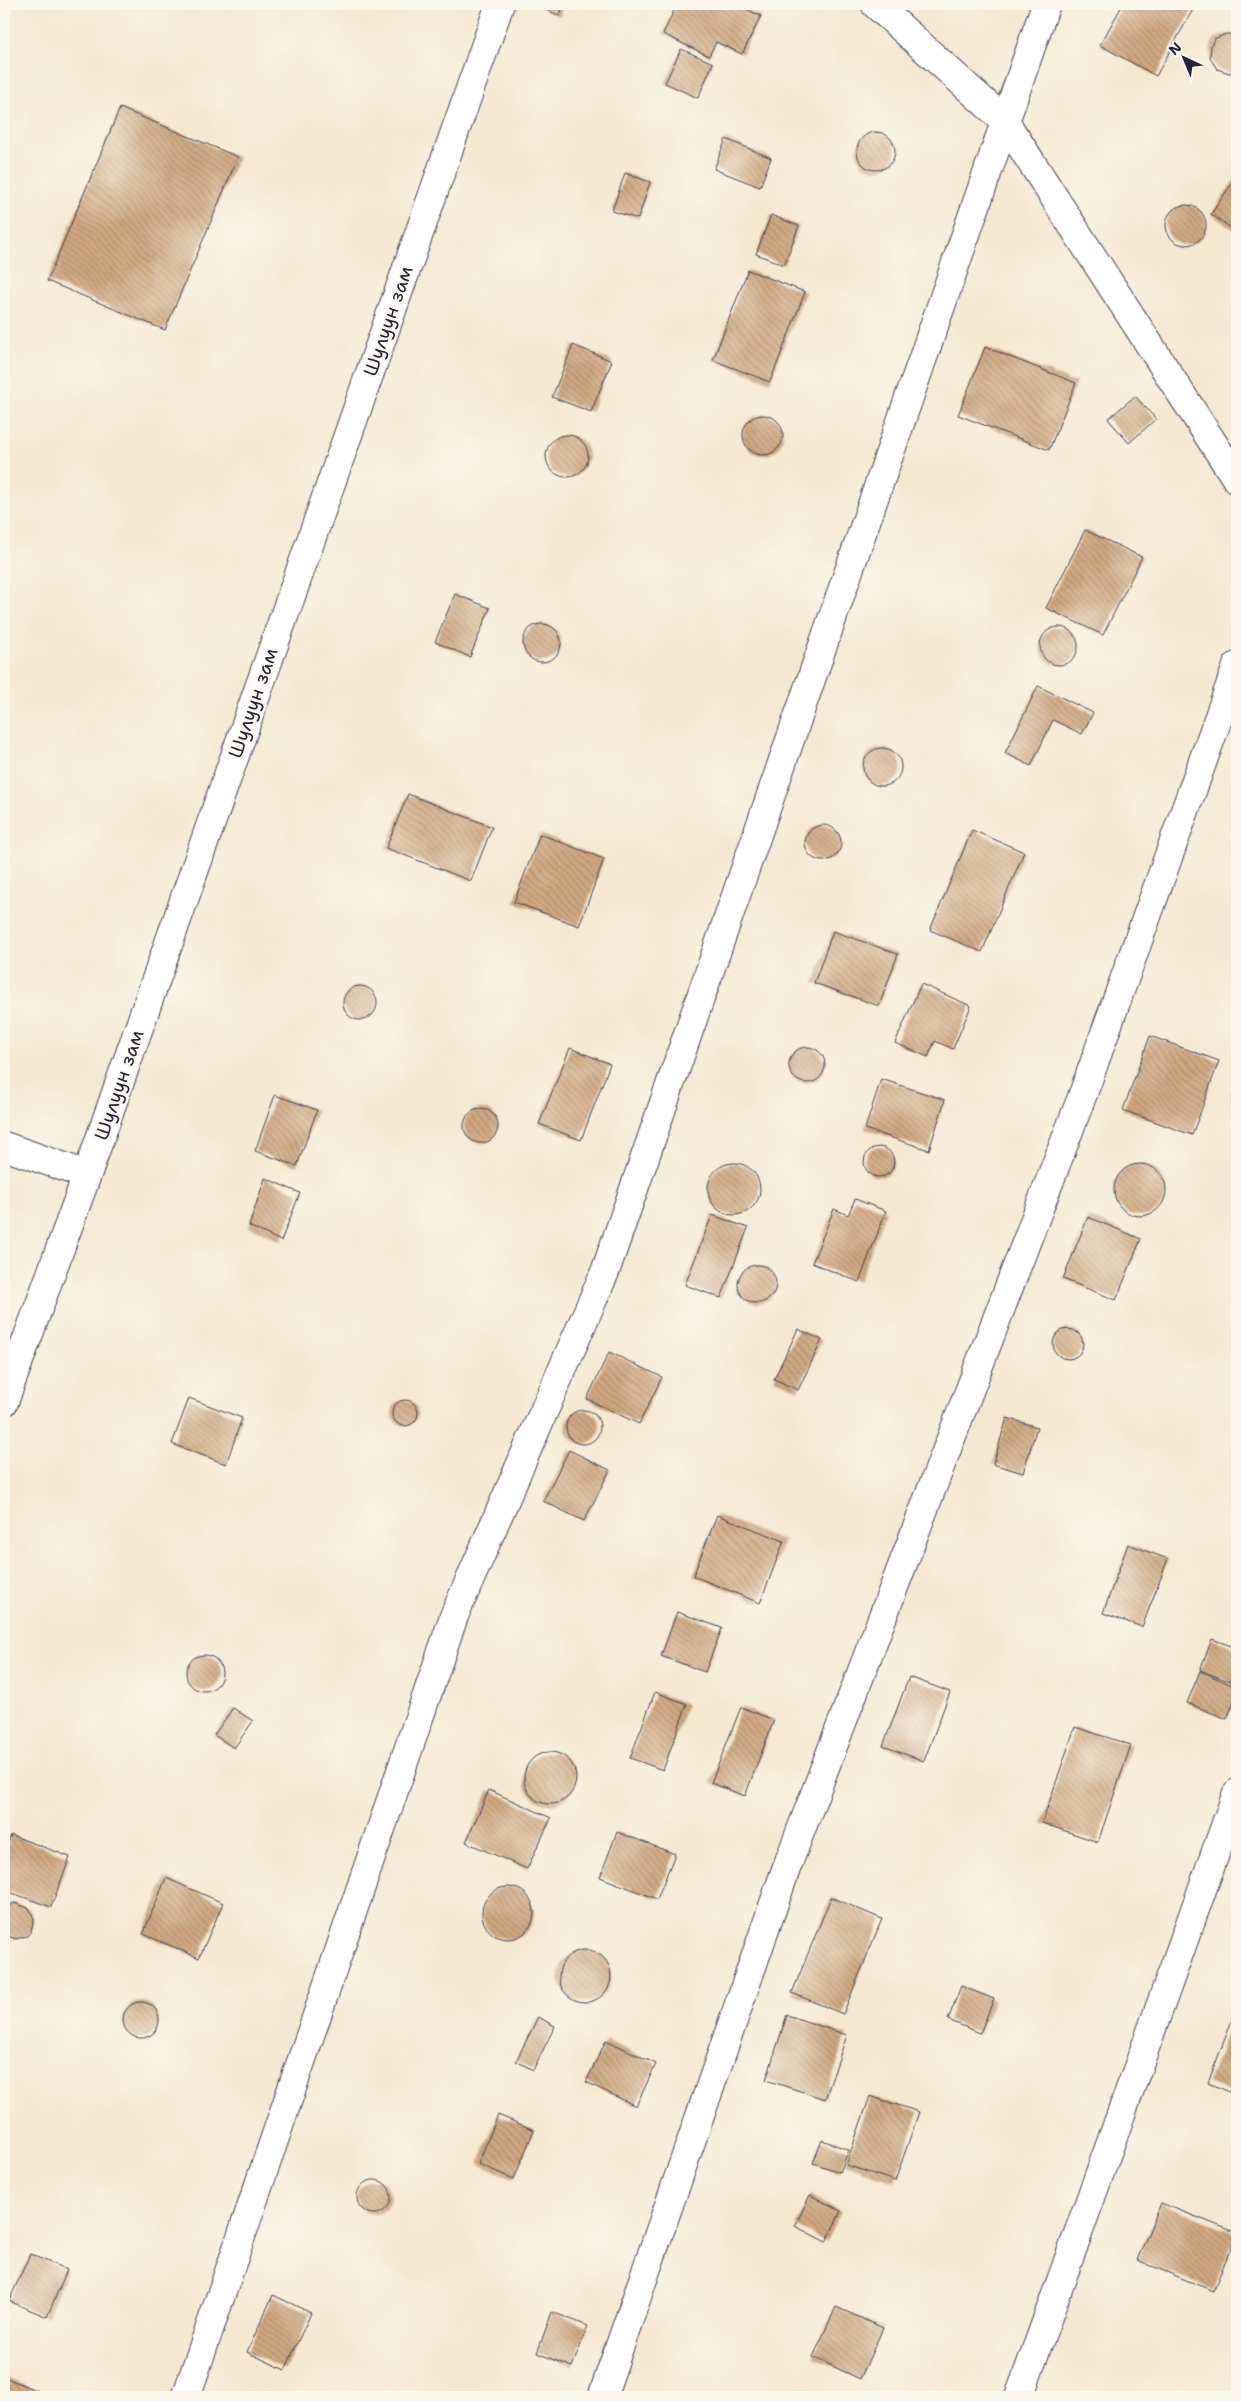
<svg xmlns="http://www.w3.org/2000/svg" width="1241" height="2401" font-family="'Shantell Sans',sans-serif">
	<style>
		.building { fill: url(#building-back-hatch) }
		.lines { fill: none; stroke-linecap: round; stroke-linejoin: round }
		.minor-casing { stroke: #424052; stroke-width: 30 }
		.minor { stroke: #fff; stroke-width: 28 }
		.labels { text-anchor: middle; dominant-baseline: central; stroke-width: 4; stroke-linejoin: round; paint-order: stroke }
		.street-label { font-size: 19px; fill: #22223b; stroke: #fbf7ec }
	</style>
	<defs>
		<pattern id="building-back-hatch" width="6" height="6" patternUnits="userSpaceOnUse" patternTransform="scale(1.25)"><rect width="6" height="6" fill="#cfa981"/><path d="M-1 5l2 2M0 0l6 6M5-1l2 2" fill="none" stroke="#a8896b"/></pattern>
	</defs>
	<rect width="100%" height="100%" fill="#fbf7ec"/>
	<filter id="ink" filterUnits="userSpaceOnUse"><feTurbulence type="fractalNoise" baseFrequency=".02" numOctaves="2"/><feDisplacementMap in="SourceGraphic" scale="10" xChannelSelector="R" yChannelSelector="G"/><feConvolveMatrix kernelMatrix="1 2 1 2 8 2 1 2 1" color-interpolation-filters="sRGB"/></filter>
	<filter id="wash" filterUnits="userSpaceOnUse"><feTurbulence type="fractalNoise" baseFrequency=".0096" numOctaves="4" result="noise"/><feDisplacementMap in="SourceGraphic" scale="20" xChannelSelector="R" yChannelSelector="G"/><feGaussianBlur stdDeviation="1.12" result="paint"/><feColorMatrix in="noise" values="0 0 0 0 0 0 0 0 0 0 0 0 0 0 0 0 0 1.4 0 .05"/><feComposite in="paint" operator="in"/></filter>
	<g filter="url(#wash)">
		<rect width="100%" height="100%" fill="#f5e8d1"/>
		<g id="blocks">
			<path class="building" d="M533,4H563L560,16Z
				M677,4H735L761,16L742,54L716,42L709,56L663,34Z
				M1123,4H1196L1156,76L1100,45Z
				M1226,34L1237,35V72L1229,73L1217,69L1210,58L1211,46L1214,39Z
				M681,49L713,63L698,98L665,83Z
				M120,108L238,157L165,330L47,281Z
				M857 151a19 19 0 1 1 38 0a19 19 0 1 1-38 0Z
				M726,139L771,158L760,187L714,169Z
				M625,173L650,182L638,219L612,211Z
				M1237,176V232L1211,214Z
				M1166 225a20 20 0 1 1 40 0a20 20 0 1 1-40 0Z
				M771,215L799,226L784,265L756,254Z
				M748,270L805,292L770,382L713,360Z
				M573,345L612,361L591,412L552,397Z
				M985,347L1076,383L1049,450L958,415Z
				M1135,396L1156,419L1129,443L1108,419Z
				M743 435a20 20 0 1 1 40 0a20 20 0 1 1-40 0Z
				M546 456a21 21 0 1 1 42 0a21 21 0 1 1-42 0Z
				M1085,530L1142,557L1103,635L1046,608Z
				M455,594L490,608L470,657L435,642Z
				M523 643a19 19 0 1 1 38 0a19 19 0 1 1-38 0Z
				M1040 646a19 19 0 1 1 38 0a19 19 0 1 1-38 0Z
				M1038,686L1093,713L1082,734L1053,720L1031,766L1005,753Z
				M863 767a19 19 0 1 1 38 0a19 19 0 1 1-38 0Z
				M408,794L492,827L471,881L386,848Z
				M805 843a18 18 0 1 1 36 0a18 18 0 1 1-36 0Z
				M972,830L1024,852L982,952L930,930Z
				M540,834L604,859L579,926L514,902Z
				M833,931L898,954L879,1006L814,983Z
				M921,984L971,1006L953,1049L935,1041L928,1057L895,1043Z
				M343 1003a17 17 0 1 1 34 0a17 17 0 1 1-34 0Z
				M1150,1036L1219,1061L1192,1135L1123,1110Z
				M789 1065a18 18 0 1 1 36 0a18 18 0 1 1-36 0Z
				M570,1048L610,1064L581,1140L539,1124Z
				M881,1079L945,1100L929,1150L865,1129Z
				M1237,1088V1115L1232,1105L1233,1097Z
				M275,1095L317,1110L297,1166L255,1151Z
				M464 1126a17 17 0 1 1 34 0a17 17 0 1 1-34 0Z
				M864 1162a15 15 0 1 1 30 0a15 15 0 1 1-30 0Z
				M708 1189a26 26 0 1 1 52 0a26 26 0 1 1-52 0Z
				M1114 1190a26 26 0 1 1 52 0a26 26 0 1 1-52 0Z
				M265,1178L300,1193L281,1241L249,1226Z
				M855,1199L886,1211L859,1282L812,1263L834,1209L848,1215Z
				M712,1215L748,1228L721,1298L685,1285Z
				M1088,1217L1141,1239L1116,1300L1063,1279Z
				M738 1284a19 19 0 1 1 38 0a19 19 0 1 1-38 0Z
				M1053 1344a15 15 0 1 1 30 0a15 15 0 1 1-30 0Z
				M798,1329L822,1340L798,1390L774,1379Z
				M609,1352L662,1377L639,1424L587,1399Z
				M189,1398L242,1418L226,1464L172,1444Z
				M392 1413a13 13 0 1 1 26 0a13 13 0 1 1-26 0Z
				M566 1427a17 17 0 1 1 34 0a17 17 0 1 1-34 0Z
				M1007,1418L1037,1427L1023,1473L993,1464Z
				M569,1450L610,1470L584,1521L543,1501Z
				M717,1515L784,1541L760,1603L693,1576Z
				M1128,1544L1168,1559L1142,1627L1103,1613Z
				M677,1612L722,1628L705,1672L661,1656Z
				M1212,1639L1237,1648V1684L1200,1670Z
				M186 1673a18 18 0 1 1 36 0a18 18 0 1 1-36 0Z
				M1200,1671L1237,1687V1694L1227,1719L1187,1703Z
				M909,1677L950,1692L924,1761L883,1746Z
				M655,1692L687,1704L663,1770L630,1758Z
				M741,1707L774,1720L745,1796L711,1783Z
				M233,1708L253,1721L234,1748L214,1735Z
				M1075,1727L1131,1745L1098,1842L1042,1823Z
				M524 1778a26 26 0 1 1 52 0a26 26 0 1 1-52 0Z
				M489,1790L551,1818L527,1869L466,1842Z
				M617,1832L675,1854L657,1899L600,1877Z
				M11,1835L70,1857L51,1907L4,1890V1855Z
				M166,1878L223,1903L199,1958L143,1934Z
				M482 1913a26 26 0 1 1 52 0a26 26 0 1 1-52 0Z
				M831,1897L882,1919L843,2014L792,1993Z
				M14,1903L29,1908L34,1919L31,1931L27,1936L16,1939L4,1935V1908Z
				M559 1976a26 26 0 1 1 52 0a26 26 0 1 1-52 0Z
				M961,1986L994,1999L980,2033L948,2020Z
				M123 2020a18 18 0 1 1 36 0a18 18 0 1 1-36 0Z
				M787,2015L847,2035L825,2099L766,2080Z
				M1234,2015L1237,2017V2095L1208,2083Z
				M538,2017L555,2026L533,2070L516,2061Z
				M606,2040L656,2064L636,2106L586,2082Z
				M870,2096L919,2112L895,2181L846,2165Z
				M498,2115L534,2130L514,2179L478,2164Z
				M822,2140L849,2150L840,2172L813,2163Z
				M357 2197a17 17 0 1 1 34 0a17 17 0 1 1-34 0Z
				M810,2195L841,2211L826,2242L795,2226Z
				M1161,2203L1237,2233L1213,2291L1137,2260Z
				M30,2254L67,2270L47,2317L9,2301Z
				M273,2295L311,2313L285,2370L247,2352Z
				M836,2307L883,2328L860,2379L813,2357Z
				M552,2312L588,2326L572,2367L537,2353Z
				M4,2377L52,2397H4Z"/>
		</g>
	</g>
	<g filter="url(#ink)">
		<use href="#blocks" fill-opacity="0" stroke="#424052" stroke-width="1"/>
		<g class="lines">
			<defs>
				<path id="minor" d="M875,4L1004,120L1237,480
					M4,1146L87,1175
					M4,1402L87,1175L500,4
					M186,2397L454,1616L605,1272L1046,4
					M602,2397L786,1869L1083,1094L1237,666
					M1019,2397L1237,1793"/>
			</defs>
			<use href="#minor" class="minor-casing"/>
			<use href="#minor" class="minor"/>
		</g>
	</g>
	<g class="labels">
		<g class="street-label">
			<text transform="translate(388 321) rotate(-71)">Шулуун зам</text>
			<text transform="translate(253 703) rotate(-71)">Шулуун зам</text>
			<text transform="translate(119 1085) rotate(-71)">Шулуун зам</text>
		</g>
	</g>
	<rect width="1241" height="2401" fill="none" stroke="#fbf7ec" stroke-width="20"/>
	<g transform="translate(1184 58) rotate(316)" stroke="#fbf7ec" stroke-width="4" paint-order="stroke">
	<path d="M0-4L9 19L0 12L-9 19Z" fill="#22223b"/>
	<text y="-8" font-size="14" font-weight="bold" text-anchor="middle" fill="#22223b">N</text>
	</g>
</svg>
